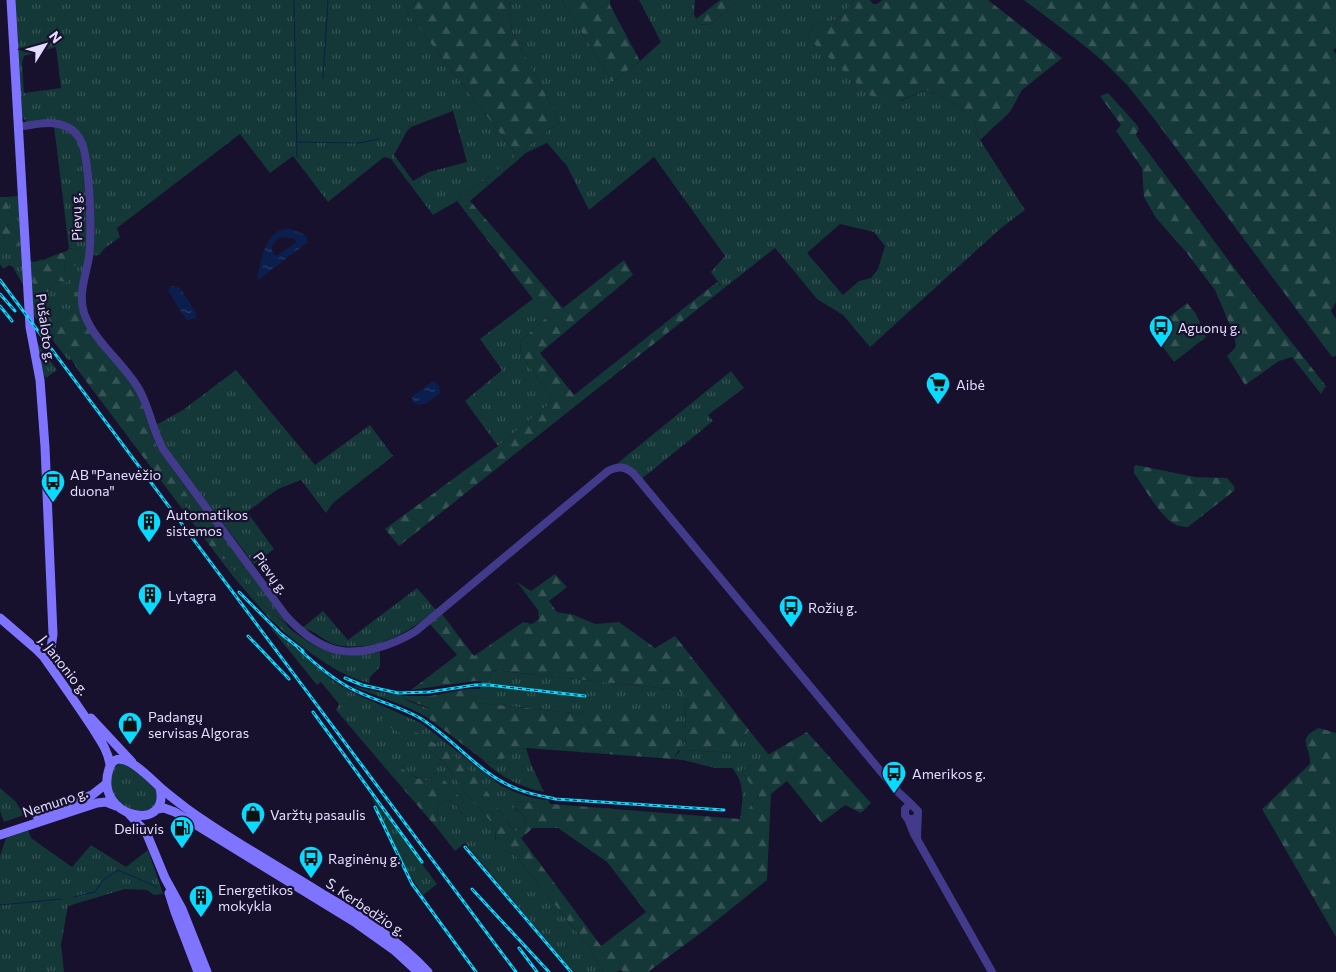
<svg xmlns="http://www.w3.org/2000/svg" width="1336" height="972" font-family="Commissioner,sans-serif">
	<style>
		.grass { fill: url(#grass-tufts); fill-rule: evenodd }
		.forest { fill: url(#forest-firs); fill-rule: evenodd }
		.water { fill: url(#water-ripples); fill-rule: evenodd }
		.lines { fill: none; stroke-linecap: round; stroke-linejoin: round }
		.stream { stroke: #0a1f4d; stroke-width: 1 }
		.tertiary { stroke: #423b8c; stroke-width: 8 }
		.secondary { stroke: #7e74ff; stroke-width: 9 }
		.rail-casing { stroke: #09daff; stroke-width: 3 }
		.rail { stroke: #17112d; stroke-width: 1; stroke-dasharray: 4; stroke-linecap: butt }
		.labels { text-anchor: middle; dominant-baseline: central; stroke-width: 4.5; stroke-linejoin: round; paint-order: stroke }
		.street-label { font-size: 14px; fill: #e2ddff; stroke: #17112d }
		.poi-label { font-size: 14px; fill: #e2ddff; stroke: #17112d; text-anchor: start }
	</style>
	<defs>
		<pattern id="grass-tufts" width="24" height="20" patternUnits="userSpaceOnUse" patternTransform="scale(1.25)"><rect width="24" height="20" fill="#143737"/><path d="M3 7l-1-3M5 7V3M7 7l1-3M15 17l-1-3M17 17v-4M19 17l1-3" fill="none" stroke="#365455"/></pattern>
		<pattern id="forest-firs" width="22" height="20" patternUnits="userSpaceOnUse" patternTransform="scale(1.25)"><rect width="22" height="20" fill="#143737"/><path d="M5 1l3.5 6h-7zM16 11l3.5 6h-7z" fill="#365455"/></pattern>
		<pattern id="water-ripples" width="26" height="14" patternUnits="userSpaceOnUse" patternTransform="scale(1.25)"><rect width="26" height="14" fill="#0a1f4d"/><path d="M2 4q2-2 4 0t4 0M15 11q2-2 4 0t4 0" fill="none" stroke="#2d3f68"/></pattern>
	</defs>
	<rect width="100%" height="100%" fill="#17112d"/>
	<path class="grass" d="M15,0H418L406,11L517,155L457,201L433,215L391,159L384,157L328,202L293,156L270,173L240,134L117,228L120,237L104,249L99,255L89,256L86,253L69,248L54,126L27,122L20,115ZM56,47L61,88L24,93L22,63L24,56ZM453,111L467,162L429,172L413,181L394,155L407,131L411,127Z
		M509,0H562L612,82L640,61L661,42L639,0H695L694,14L699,25L711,24L739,0H854C849,7 843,17 834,20C818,25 814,17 808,38L900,101L926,90L935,93L961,108L973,119L980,140L1025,210L1001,228L870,347L843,315L817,299L775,248L723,289L711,272L725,256L654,157L589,210L567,166L547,143L526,153L524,149L560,122L512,32ZM840,224L874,232L885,246L878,269L871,278L859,281L843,295L807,253Z
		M19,196L23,285L13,267L9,265L3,269L0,264V233L2,232L4,239L11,232L8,229L7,222L12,216L5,197Z
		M44,259L34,271L44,306L72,360H68L31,312L29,260L34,262Z
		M67,261H86L79,292H76C70,307 74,316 57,324L46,295L52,286L59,281L64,283L69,279L65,271L64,262Z
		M534,298L547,317L520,342L521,355L554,400L498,446L465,401L502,370L480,339Z
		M33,337L57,370L46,378L41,371Z
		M236,370L315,465L370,425L393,456L333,503L326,513L301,480L278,489L247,512L274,549L254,564L166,448L156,425L183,410Z
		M731,371L744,388L708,415L713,421L639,481L629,470L608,471Z
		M185,485L284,620L288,626L266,607L233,570L212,538L183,503L185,501L182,487Z
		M417,588L436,610C406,634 378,652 337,645C323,642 316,630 302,628L323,611L348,640Z
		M270,627L336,683L356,694L421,723L500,785C515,793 531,799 548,800L550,804L514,801V808L522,814L526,819L524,825L515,832L490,798L486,790L431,751L444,762L468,796L492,823L496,830L495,839L504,850L515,855L589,947L603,972H573L465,843L455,851L437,828L440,824C439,820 437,816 437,812C438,803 448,797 455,804C459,808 461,813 466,817L471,813L454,790L435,773L430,781C419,779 411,775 401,769L394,773L393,777L336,710L339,704L321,682L317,685Z
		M293,631C326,656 340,658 380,652V667L370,677L369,683C340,676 314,656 290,637Z
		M492,670L678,690L685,696L686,736L684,750L733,753L749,730L769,755L741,771L759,796L740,819C743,801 745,782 732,768H715L683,760L673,759L680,751L583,710L582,714L479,703L481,681L489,682Z
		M350,685L369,690L406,696L405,699L408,701L430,709L428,718C404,703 376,697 350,685Z
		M526,748L531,764L544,792C520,787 500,777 482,759L494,764L518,749Z
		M121,763L128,764L157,790C157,793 157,799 156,802C151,816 130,811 122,804C116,799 112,791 111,784C110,779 112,773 113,768Z
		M0,788L16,802L24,815L4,822L0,811Z
		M370,794L437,884L423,895L408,872Z
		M28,830L31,838L72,867L91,845L126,867L148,850L163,894L154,895L147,890L125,889L68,906L61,945L64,972H0V856L6,838Z"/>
	<path class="forest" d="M418,0H509L512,32L560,122L524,149L526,153L470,201L563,308L624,260L633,275L540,353L574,395L717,282L723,289L399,546L385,529L498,446L554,400L521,355L520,342L547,317L457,201L517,155L406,11Z
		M562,0H610V5L640,61L612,82Z
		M720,0H739L711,24L699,25L696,19Z
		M854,0H870L873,4H877L882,0H988L1062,58L1022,90L1010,112L980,140L973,119L961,108L935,93L926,90L891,104L869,95L808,38C814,17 818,25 834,20C843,17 849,7 854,0Z
		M1024,0H1336V48L1333,50L1336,54V302L1331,311L1336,319V356L1332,357L1155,120L1128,86L1105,63L1081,43Z
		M1108,93L1137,125L1139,129L1136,134L1137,137L1252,292L1326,386L1321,394L1292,357L1279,361L1245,385L1227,356L1235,348L1236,344L1229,323L1215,290L1186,252L1156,218L1144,197L1142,168L1116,131L1121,125L1100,96Z
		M0,197H5L12,216V220L7,222L8,229L11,231L14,229L16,230L20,245L16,250L15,255L12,256L2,233H0Z
		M69,248L87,253L86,261L74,266L67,261L64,262L65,271L70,279L68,283L59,281L52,286L46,295L57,323C74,317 70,306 75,292H79L102,346L138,393L152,435L157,447L185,485L182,487L190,500L189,502L185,501L183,503L212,538L233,570L266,607L293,631L290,637L269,618L232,575L89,385C71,362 57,334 44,308C40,299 41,290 33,284C31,261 49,257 67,251Z
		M1187,303L1196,314L1206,337L1174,362L1151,331Z
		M1136,465L1195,477L1227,478L1234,486L1235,490L1188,527C1183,527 1177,526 1173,523C1160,516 1143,486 1134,473V467Z
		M555,574L567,587L549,601L557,612L574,615L595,624L619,622L655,648L675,636L749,730L734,753L684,750L686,736L685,696L678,690L492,670L489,682L475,681L411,690L457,655L430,624L442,614L474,656L523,622L532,624L539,619L538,610L517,582L531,591Z
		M468,689H481L480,703L582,714L583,710L672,715L677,718C681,734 684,746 673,759L526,748L518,750L494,764L482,759L428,718L430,708L405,699L406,696H430Z
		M383,716C417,731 466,758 486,790C495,804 504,818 515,832L524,825L526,819C522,812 515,810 511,803L514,801L740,819L759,796L741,771L807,732L871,803L861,813L845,805L821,823L787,781L771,794L767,880L706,929L648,972H623L621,970L617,972H603L589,947L515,855L495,846L496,830L492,823L468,796L444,762L431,751L384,724L381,721ZM533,828H558L607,862L646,912L601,946L521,838Z
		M1319,728L1336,733V937L1262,809L1310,764C1311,747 1295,739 1319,728Z
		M398,769H402L417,778L430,781L433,775L437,773L454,790L472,814L471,817H466C461,813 459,808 455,804C448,797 438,803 437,812C437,816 439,820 440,824L437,828L393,777L394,773Z"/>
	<path class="water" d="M291,229L303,234L307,238L308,242L258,280L257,276C263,258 265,227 291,229ZM281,237L295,239L296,242L278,255H275L272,250C272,243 276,240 281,237Z
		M173,286L180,288L196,313V318L188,320L185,318L169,292V288Z
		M433,381L439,386L440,393C431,400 423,409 413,402L412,397Z"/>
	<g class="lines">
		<path class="stream" d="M294,0L297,157
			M323,78L328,0
			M298,142L359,143L379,139
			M74,897L95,892L102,881L118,870L157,887
			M0,905L61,899"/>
		<path class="tertiary" d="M18,127C34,125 51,119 67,127C74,130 79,136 82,143C90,166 92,232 89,257C86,275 78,294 84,313C95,344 126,364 141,393C150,411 153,431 163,449L286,616C298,629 313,642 330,648C357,658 394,645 416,631L608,471C618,466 624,466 633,473L897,791L912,805
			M908,819L914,834L992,972
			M917,838L918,811L912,805L908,806L905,809V815L908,819H914L917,816"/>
		<path class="secondary" d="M11,0L30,327L40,380L45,447L53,634L51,648L43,656
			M0,618L36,649L43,656C60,680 76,703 92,727C100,740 108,750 110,765
			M91,718L132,762
			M160,788C171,834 93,818 109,769C118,741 152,781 162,789C170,796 178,802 186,808C230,840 278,866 324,895C362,917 398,940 428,972
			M157,809L164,808L175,812L356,923L394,950L418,972
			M129,814L146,832L165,878L182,909L207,972
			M37,816L92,795L106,784
			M0,835L97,803L106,802L116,806
			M169,893L175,912L198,972"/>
		<defs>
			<path id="rail" d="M0,280L516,972
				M0,294L15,311
				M0,306L12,321
				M239,592L281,634L303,651
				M248,636L289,679
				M298,648C314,663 330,677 350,688C372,700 397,705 420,718C453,738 478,773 515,788C528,794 542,796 555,799L724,810
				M345,678L362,685L398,693L429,692L475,685H489L585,696
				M313,712L422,862
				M375,807L412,884L476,972
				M465,847L571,972
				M472,889L549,972
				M519,948L537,972"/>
		</defs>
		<use href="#rail" class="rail-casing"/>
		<use href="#rail" class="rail"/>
	</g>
	<defs>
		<symbol id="bus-pin" viewBox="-11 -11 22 30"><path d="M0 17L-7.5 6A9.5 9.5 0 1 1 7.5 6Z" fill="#09daff" stroke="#17112d"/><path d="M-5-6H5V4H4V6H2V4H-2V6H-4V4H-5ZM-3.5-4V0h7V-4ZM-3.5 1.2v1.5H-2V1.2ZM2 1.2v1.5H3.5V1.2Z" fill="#111"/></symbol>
		<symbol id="supermarket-pin" viewBox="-11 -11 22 30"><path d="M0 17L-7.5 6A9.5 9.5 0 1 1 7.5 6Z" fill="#09daff" stroke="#17112d"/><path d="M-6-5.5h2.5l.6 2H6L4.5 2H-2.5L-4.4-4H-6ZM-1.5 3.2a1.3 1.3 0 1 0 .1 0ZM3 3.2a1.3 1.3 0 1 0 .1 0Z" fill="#111"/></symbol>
		<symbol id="building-pin" viewBox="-11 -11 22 30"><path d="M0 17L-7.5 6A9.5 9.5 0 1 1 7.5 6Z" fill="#09daff" stroke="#17112d"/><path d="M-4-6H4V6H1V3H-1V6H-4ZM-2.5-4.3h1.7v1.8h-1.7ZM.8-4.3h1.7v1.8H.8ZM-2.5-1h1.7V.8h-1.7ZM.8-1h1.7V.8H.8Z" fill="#111"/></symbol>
		<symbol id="shop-pin" viewBox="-11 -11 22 30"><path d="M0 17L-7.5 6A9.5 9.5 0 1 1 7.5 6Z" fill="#09daff" stroke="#17112d"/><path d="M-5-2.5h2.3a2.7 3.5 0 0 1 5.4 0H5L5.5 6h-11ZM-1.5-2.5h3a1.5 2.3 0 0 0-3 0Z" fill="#111"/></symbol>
		<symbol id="fuel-pin" viewBox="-11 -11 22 30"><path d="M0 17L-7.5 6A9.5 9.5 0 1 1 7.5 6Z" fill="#09daff" stroke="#17112d"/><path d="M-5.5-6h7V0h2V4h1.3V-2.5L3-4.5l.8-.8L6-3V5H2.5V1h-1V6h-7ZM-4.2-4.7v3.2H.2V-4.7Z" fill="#111"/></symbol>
	</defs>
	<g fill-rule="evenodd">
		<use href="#bus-pin" x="1147" y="313" width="28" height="38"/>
		<use href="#supermarket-pin" x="924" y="370" width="28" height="38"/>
		<use href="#bus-pin" x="39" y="468" width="28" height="38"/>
		<use href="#building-pin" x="135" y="508" width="28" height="38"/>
		<use href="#building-pin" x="136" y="581" width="28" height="38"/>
		<use href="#bus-pin" x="777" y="593" width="28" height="38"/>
		<use href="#shop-pin" x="116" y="710" width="28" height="38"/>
		<use href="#bus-pin" x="880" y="759" width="28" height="38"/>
		<use href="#shop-pin" x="239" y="800" width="28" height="38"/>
		<use href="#fuel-pin" x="168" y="814" width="28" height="38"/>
		<use href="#bus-pin" x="297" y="844" width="28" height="38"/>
		<use href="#building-pin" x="187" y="883" width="28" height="38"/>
	</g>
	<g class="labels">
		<g class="street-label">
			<text transform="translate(76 217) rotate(-92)">Pievų g.</text>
			<text transform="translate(46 328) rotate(82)">Pušaloto g.</text>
			<text transform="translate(271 573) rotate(54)">Pievų g.</text>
			<text transform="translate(64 665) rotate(52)">J. Janonio g.</text>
			<text transform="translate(55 802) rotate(-18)">Nemuno g.</text>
			<text transform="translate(366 907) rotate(34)">S. Kerbedžio g.</text>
		</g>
		<g class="poi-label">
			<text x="1178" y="327">Aguonų g.</text>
			<text x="956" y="384">Aibė</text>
			<text x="70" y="474">AB "Panevėžio<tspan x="70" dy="16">duona"</tspan></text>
			<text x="166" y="514">Automatikos<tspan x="166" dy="16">sistemos</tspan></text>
			<text x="168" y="595">Lytagra</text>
			<text x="808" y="607">Rožių g.</text>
			<text x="148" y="716">Padangų<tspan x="148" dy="16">servisas Algoras</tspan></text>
			<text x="912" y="773">Amerikos g.</text>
			<text x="270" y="814">Varžtų pasaulis</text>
			<text x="164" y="828" text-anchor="end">Deliuvis</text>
			<text x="328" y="858">Raginėnų g.</text>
			<text x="218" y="889">Energetikos<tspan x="218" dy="16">mokykla</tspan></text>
		</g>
	</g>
	<g transform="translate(45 45) rotate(53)" stroke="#17112d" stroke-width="4" paint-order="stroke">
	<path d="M0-4L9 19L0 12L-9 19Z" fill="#e2ddff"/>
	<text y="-8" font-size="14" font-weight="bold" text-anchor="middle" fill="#e2ddff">N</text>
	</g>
</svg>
